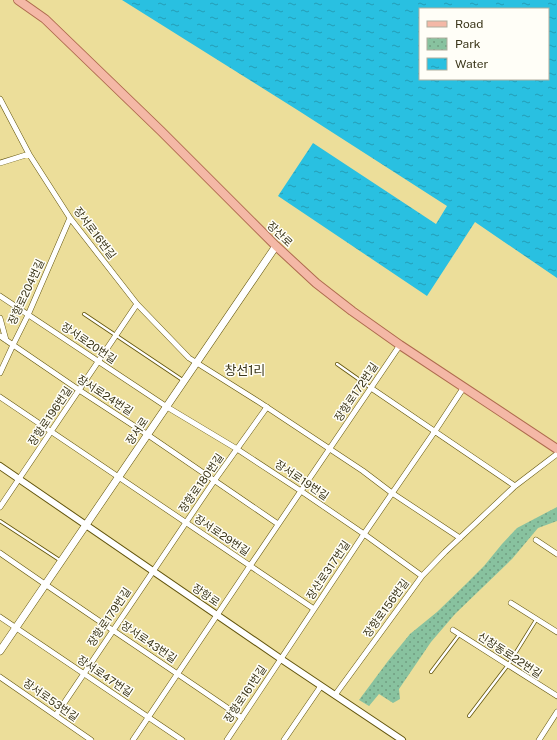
<svg xmlns="http://www.w3.org/2000/svg" width="557" height="740" font-family="'Public Sans','Noto Sans KR',sans-serif">
	<style>
		.park { fill: url(#park-dots) }
		.water { fill: url(#water-ripples); fill-rule: evenodd }
		.lines { fill: none; stroke-linecap: round; stroke-linejoin: round }
		.service-casing { stroke: #63550d; stroke-width: 4 }
		.minor-casing { stroke: #63550d; stroke-width: 6 }
		.tertiary-casing { stroke: #63550d; stroke-width: 8 }
		.secondary-casing { stroke: #63550d; stroke-width: 8 }
		.primary-casing { stroke: #ae6b4e; stroke-width: 10 }
		.service { stroke: #fff; stroke-width: 2.5 }
		.minor { stroke: #fff; stroke-width: 5 }
		.tertiary { stroke: #fff; stroke-width: 6 }
		.secondary { stroke: #fff; stroke-width: 7 }
		.primary { stroke: #f4b8a6; stroke-width: 8 }
		.labels { text-anchor: middle; dominant-baseline: central; stroke-width: 3; stroke-linejoin: round; paint-order: stroke }
		.street-label { font-size: 11px; fill: #3a3519; stroke: #fffef7 }
		.quarter-label { font-size: 13px; fill: #3a3519; stroke: #fffef7 }
	</style>
	<defs>
		<pattern id="park-dots" width="8" height="8" patternUnits="userSpaceOnUse"><rect width="8" height="8" fill="#88c29f"/><path d="M2 2h.1M6 6h.1" fill="none" stroke="#709e81" stroke-width="1.8" stroke-linecap="round"/></pattern>
		<pattern id="water-ripples" width="26" height="14" patternUnits="userSpaceOnUse"><rect width="26" height="14" fill="#29c0e1"/><path d="M2 4q2-2 4 0t4 0M15 11q2-2 4 0t4 0" fill="none" stroke="#249db6"/></pattern>
	</defs>
	<rect width="100%" height="100%" fill="#ecde9a"/>
	<path class="park" d="M557,507V521L538,528L512,559L455,614L431,642L399,689L400,699L393,703L379,694L369,706L359,700L388,661L410,634L437,612L466,584L484,566L502,544L517,528Z"/>
	<path class="water" d="M122,0H557V278L475,222L427,296L278,196L313,143L436,224L447,206L299,111ZM420,9H548V79H420Z"/>
	<g class="lines">
		<defs>
			<path id="service" d="M84,314L184,381
				M337,364L371,388
				M0,521L61,561
				M431,672L459,635
				M469,716L508,665L536,620"/>
			<path id="minor" d="M0,99L29,154L70,218L137,304L189,358L259,402L363,471L392,493L460,538
				M0,163L29,154
				M0,296L167,407L237,449L301,491L364,534L422,576
				M0,318L6,340
				M0,336L79,390L148,435L278,524
				M0,373L13,345L28,315L70,218
				M371,388L515,486
				M0,397L314,609
				M0,507L137,304
				M536,540L557,554
				M0,553C80,609 161,662 242,718
				M511,603L557,632
				M0,617L182,740
				M453,630L557,696
				M0,677L91,740
				M335,695L422,576L445,552L515,486L557,454
				M56,715L214,481L267,407
				M133,740L250,566L400,345
				M227,740L364,534L435,431L464,387
				M284,740L321,686
				M539,740L557,712"/>
			<path id="tertiary" d="M0,466L281,659L402,740"/>
			<path id="secondary" d="M0,651L276,246"/>
			<path id="primary" d="M18,0L45,19L161,131L276,246L316,283L352,311L400,345L557,449"/>
		</defs>
		<use href="#service" class="service-casing"/>
		<use href="#minor" class="minor-casing"/>
		<use href="#tertiary" class="tertiary-casing"/>
		<use href="#secondary" class="secondary-casing"/>
		<use href="#primary" class="primary-casing"/>
		<use href="#service" class="service"/>
		<use href="#minor" class="minor"/>
		<use href="#tertiary" class="tertiary"/>
		<use href="#secondary" class="secondary"/>
		<use href="#primary" class="primary"/>
	</g>
	<g class="labels">
		<g class="street-label">
			<text transform="translate(95 233) rotate(53)">장서로16번길</text>
			<text transform="translate(280 234) rotate(44)">장산로</text>
			<text transform="translate(26 292) rotate(-65)">장항로204번길</text>
			<text transform="translate(89 343) rotate(34)">장서로20번길</text>
			<text transform="translate(356 392) rotate(-56)">장항로172번길</text>
			<text transform="translate(105 395) rotate(33)">장서로24번길</text>
			<text transform="translate(50 416) rotate(-56)">장항로196번길</text>
			<text transform="translate(137 431) rotate(-56)">장서로</text>
			<text transform="translate(302 480) rotate(34)">장서로19번길</text>
			<text transform="translate(201 483) rotate(-55)">장항로180번길</text>
			<text transform="translate(222 535) rotate(34)">장서로29번길</text>
			<text transform="translate(328 570) rotate(-56)">장산로317번길</text>
			<text transform="translate(206 595) rotate(34)">장항로</text>
			<text transform="translate(386 608) rotate(-54)">장항로156번길</text>
			<text transform="translate(109 617) rotate(-56)">장항로179번길</text>
			<text transform="translate(149 642) rotate(34)">장서로43번길</text>
			<text transform="translate(510 655) rotate(33)">신창동로22번길</text>
			<text transform="translate(105 676) rotate(34)">장서로47번길</text>
			<text transform="translate(245 694) rotate(-56)">장항로161번길</text>
			<text transform="translate(51 700) rotate(35)">장서로53번길</text>
		</g>
		<g class="quarter-label">
			<text x="245" y="370">창선1리</text>
		</g>
	</g>
	<rect x="419" y="8" width="130" height="72" fill="#fffef7" stroke="#b0ae9e"/>
	<rect x="427" y="21" width="20" height="6" fill="#f4b8a6" stroke="#b0ae9e"/>
	<text x="455" y="28" font-size="12" fill="#3a3519">Road</text>
	<rect x="427" y="38" width="20" height="12" fill="url(#park-dots)" stroke="#b0ae9e"/>
	<text x="455" y="48" font-size="12" fill="#3a3519">Park</text>
	<rect x="427" y="58" width="20" height="12" fill="url(#water-ripples)" stroke="#b0ae9e"/>
	<text x="455" y="68" font-size="12" fill="#3a3519">Water</text>
</svg>
